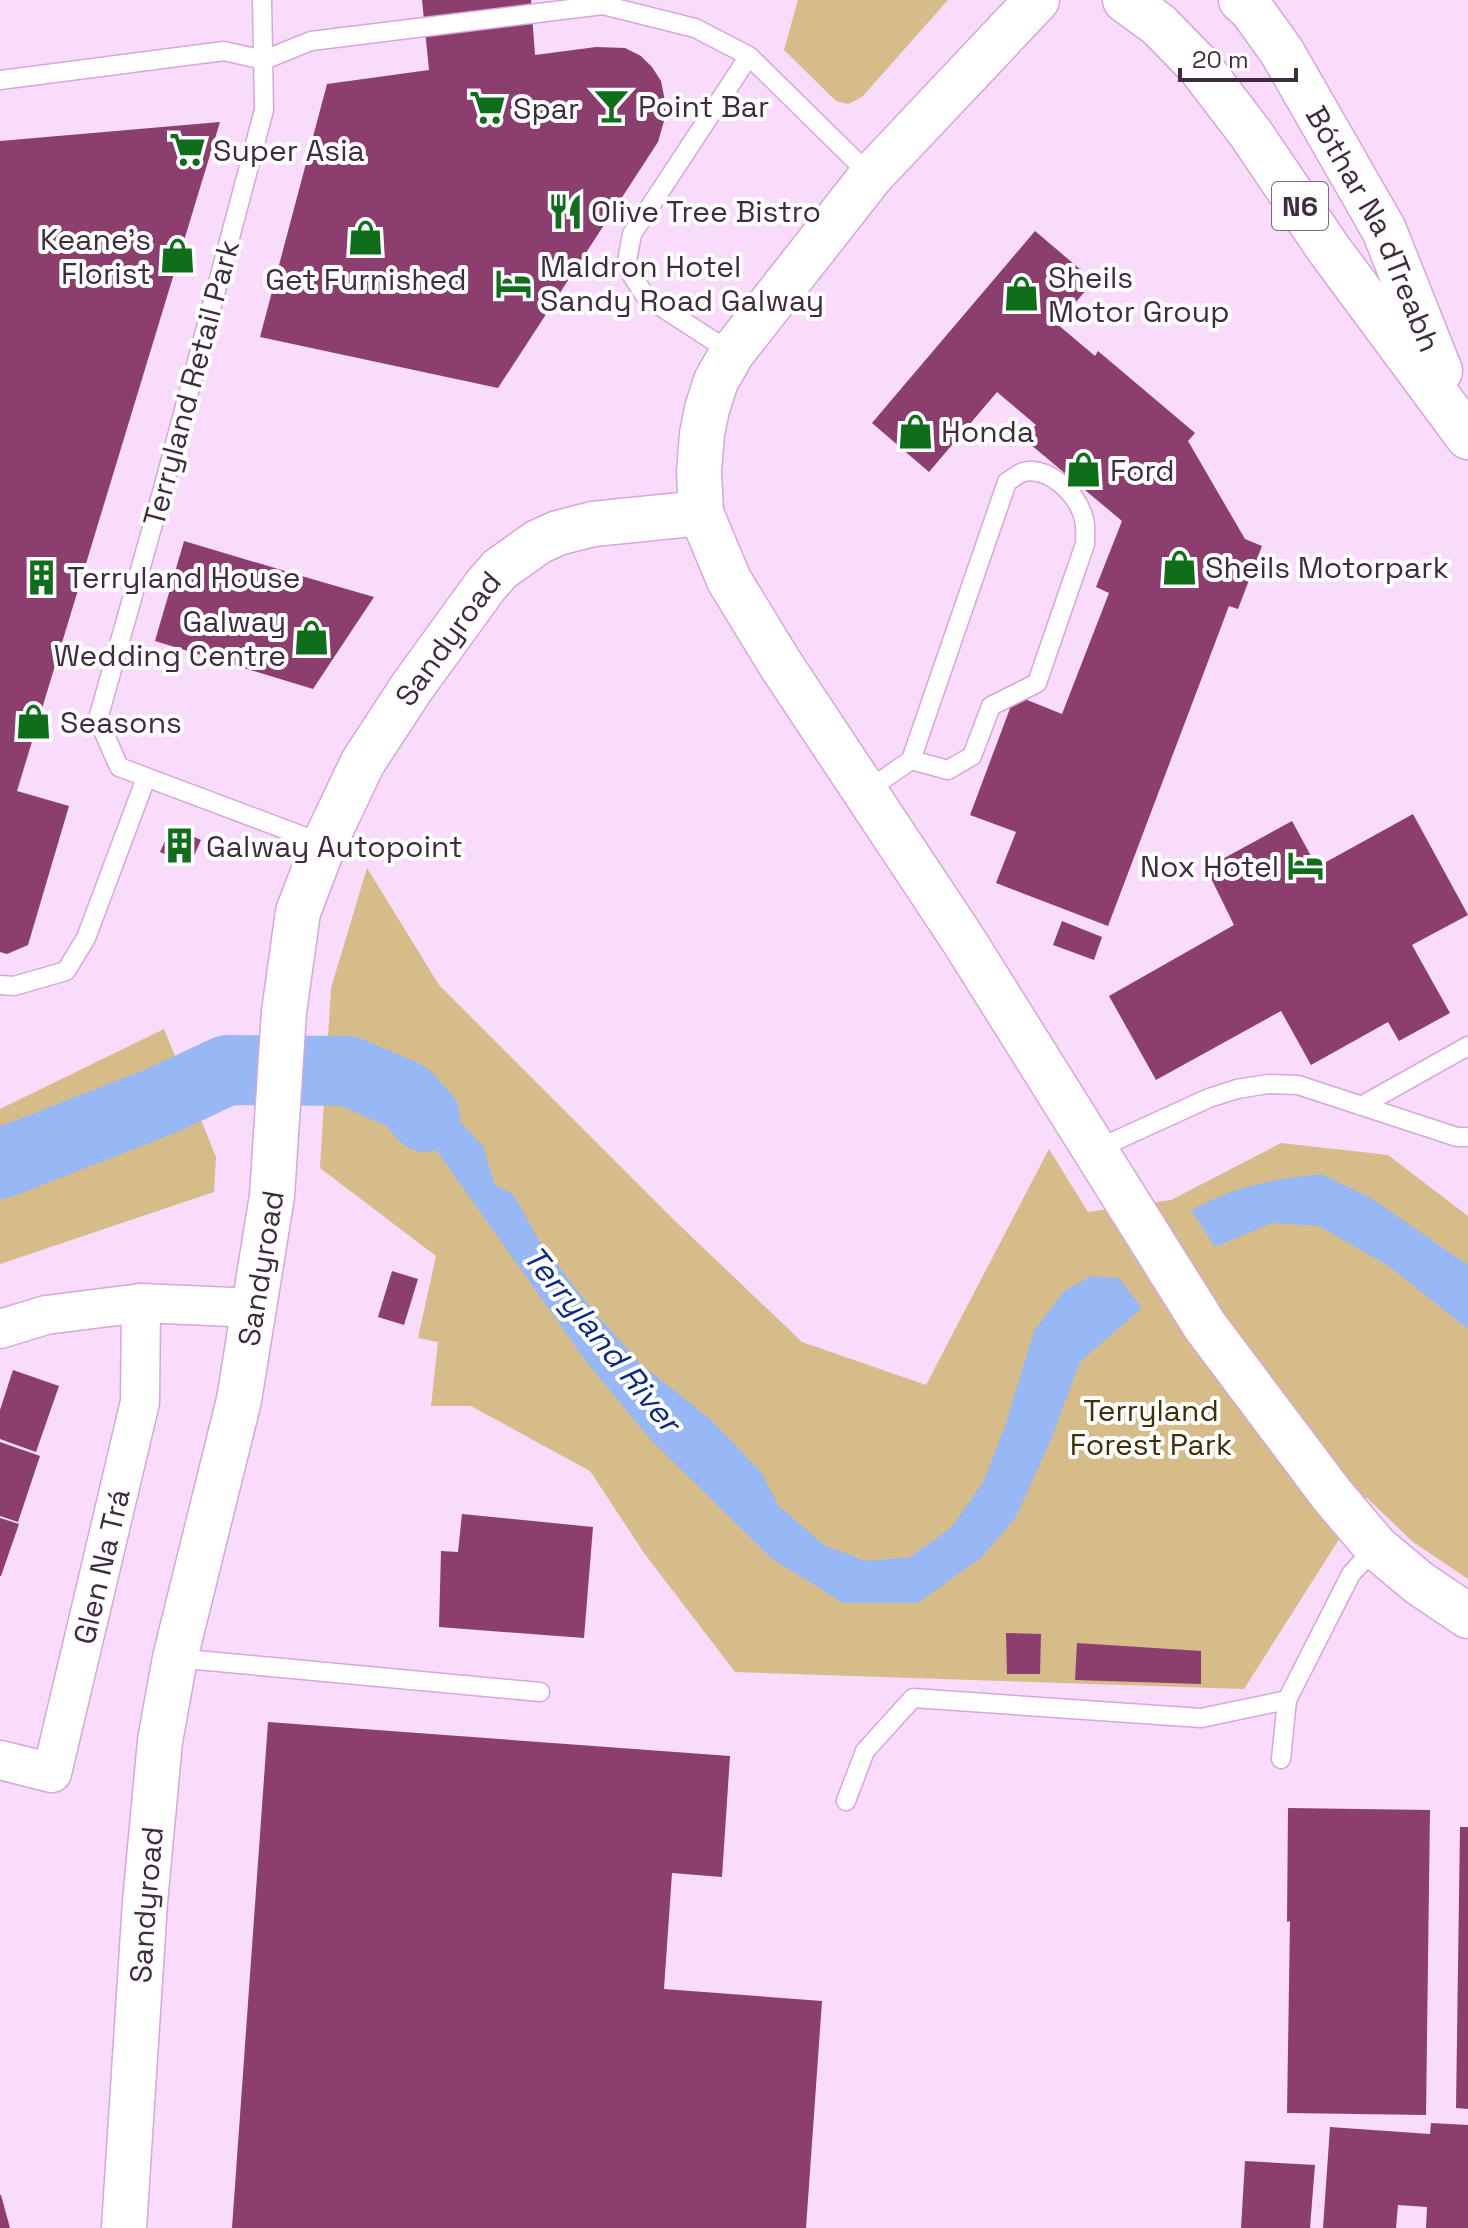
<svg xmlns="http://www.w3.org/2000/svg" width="1468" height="2228" font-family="'Space Grotesk',sans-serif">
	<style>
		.green { fill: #d6bc89 }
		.water { fill: #98b7f5 }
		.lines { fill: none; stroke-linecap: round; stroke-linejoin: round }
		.river { stroke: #98b7f5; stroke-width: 70 }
		.building { fill: #8c3f6f }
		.service-casing { stroke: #d7a7db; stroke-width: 21 }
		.minor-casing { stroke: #d7a7db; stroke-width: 41 }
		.tertiary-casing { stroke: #d7a7db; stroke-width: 47 }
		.trunk-casing { stroke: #d7a7db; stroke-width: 47 }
		.service { stroke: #fff; stroke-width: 18 }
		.minor { stroke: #fff; stroke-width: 38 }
		.tertiary { stroke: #fff; stroke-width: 44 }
		.trunk { stroke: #fff; stroke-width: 44 }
		.labels { text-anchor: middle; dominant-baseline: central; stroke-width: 8; stroke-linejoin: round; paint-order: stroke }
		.shield { fill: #fff; stroke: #796b7a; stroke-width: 2 }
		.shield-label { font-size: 28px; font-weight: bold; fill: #3f2c41 }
		.poi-label { font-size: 30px; fill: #3f2c41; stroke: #fff; text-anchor: start }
		.street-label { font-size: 30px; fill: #3f2c41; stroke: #fff }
		.park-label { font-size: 30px; fill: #413007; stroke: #fff }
		.water-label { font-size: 32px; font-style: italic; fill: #0c2c83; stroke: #fff }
	</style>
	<rect width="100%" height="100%" fill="#f9dbfb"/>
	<path class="green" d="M798,0H948L862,97L848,104L836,101L784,50Z
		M367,868L439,985L673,1219L802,1342L926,1385L1049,1149L1088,1212L1171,1200L1281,1143L1388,1155L1468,1216V1579L1413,1542L1366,1497L1244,1689L735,1672L644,1553L590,1471L471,1406H431L438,1342L418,1338L436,1256L320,1168L331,988Z
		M164,1029L216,1157L214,1192L0,1264V1109Z"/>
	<path class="water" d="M342,1044L378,1057L458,1120L483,1146L495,1185L513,1194L540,1242L594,1312L642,1365L710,1419L761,1472L779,1506L824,1545L866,1561L910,1557L951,1528L983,1482L1004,1429L1034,1331L1064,1291L1091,1276L1119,1278L1142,1308L1080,1362L1052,1437L1016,1517L982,1557L918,1603H843L771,1558L650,1439L585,1360L434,1147L391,1107L347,1093Z
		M177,1075L189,1101L119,1131L0,1175V1150L141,1093Z
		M1322,1174L1371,1198L1468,1265V1329L1390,1267L1319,1226L1272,1223L1215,1247L1191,1210C1236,1186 1272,1179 1322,1174Z"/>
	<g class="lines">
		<path class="river" d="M0,1164L161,1101L227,1070L348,1071L406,1096L425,1117"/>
	</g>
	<path class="building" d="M422,0H531L535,55L596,47L625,48L641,56L652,67L661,81L664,96L666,114L658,142L498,388L260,337L327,84L429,70Z
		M220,122L17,791L69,806L28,945L7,954L0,952V141Z
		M1035,231L1094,281L1057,324L1095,356L1098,351L1195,433L1188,441L1245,539L1262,546L1238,609L1229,606L1108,926L996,883L1016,832L970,815L1015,695L1062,714L1109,593L1096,587L1122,521L1024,439L1036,425L997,392L929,472L872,423Z
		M184,541L305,577L374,597L313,689L155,641Z
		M1413,814L1468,915L1412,945L1450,1013L1399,1041L1388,1022L1311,1065L1281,1011L1156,1080L1109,996L1234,925L1206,868L1292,821L1317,867Z
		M171,827L201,840L190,865L160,852Z
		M1062,921L1102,937L1094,960L1053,945Z
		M392,1271L418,1279L404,1325L378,1317Z
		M13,1370L59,1386L36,1452L0,1439V1410Z
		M0,1442L40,1456L18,1522L0,1516Z
		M462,1514L593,1527L584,1638L439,1627L441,1551L458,1552Z
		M0,1518L19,1524L1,1576H0Z
		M1006,1633L1041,1634L1040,1674H1007Z
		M1077,1643L1201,1651V1684L1075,1680Z
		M268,1722L730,1756L722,1877L672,1873L664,1989L822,2001L806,2228H232Z
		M1288,1808L1430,1810L1426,2115L1287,2113L1290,1921L1287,1922Z
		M1460,1827H1468V2109L1456,2108Z
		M1431,2123L1468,2125V2228H1426L1427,2207L1398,2205L1396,2228H1323L1330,2127L1430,2134Z
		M1245,2161L1315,2165L1310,2228H1241Z
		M0,2195H1L10,2228H0Z"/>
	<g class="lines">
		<defs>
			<path id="service" d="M262,0L264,110L164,485L98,719L119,767L324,844
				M0,80L224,51L264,60L311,41L603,5L695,28L749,56L871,176
				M732,353L646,297L626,266L632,234L749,56
				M865,792L911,760L1007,482C1012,479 1018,474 1023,472C1050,466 1078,495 1084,519C1086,527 1085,536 1085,544L1037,683L991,706L972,756L948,770L911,760
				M0,985L14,986L66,971L86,938L146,778
				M1361,1106L1468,1046
				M1095,1150L1209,1098L1237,1089L1268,1084L1298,1085L1457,1137H1468
				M175,1658L540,1692
				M1281,1759L1287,1700L1351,1574L1376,1547
				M846,1801L865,1751L913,1698L1201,1718L1287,1700"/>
			<g id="minor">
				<path d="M0,1329L46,1315L141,1303L254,1308"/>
				<path id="s1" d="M0,1760L52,1773L140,1402L141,1303"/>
			</g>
			<g id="tertiary">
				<path d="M1037,0L871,176L732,353L716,381L707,409L702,434L699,472L701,513L729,580L779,662L964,941L1205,1326L1332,1495L1376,1547L1419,1583L1468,1616"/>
				<path id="s2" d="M124,2228L145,1902L160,1741L175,1658L239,1400L272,1196L284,1012L298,912L324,844L363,762L412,687L486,585L500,569L538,542L558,533L593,524L701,513"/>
			</g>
			<g id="trunk">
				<path d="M1125,0L1159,25L1199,66L1251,134L1328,248L1468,437"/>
				<path id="s3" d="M1241,0L1252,10L1282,52L1384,230L1440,371"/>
			</g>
		</defs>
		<use href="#service" class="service-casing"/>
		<use href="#minor" class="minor-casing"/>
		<use href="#tertiary" class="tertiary-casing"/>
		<use href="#trunk" class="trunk-casing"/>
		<use href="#service" class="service"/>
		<use href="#minor" class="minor"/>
		<use href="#tertiary" class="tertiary"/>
		<use href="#trunk" class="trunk"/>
	</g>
	<defs>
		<symbol id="bar-bare" viewBox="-9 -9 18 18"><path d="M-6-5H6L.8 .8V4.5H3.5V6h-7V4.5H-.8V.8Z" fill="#0f6e1a" stroke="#fff" stroke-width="2.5" paint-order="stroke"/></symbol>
		<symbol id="supermarket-bare" viewBox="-9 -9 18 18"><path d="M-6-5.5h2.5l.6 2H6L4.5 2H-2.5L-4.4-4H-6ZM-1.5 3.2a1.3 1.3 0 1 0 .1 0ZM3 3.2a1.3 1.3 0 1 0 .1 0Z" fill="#0f6e1a" stroke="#fff" stroke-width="2.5" paint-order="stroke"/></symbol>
		<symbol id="restaurant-bare" viewBox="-9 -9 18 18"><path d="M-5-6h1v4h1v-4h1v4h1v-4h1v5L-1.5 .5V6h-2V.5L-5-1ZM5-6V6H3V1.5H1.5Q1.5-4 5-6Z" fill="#0f6e1a" stroke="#fff" stroke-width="2.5" paint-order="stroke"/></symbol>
		<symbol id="shop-bare" viewBox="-9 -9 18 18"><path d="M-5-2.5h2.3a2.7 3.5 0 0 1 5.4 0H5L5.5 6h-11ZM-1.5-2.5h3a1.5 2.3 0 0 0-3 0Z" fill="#0f6e1a" stroke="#fff" stroke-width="2.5" paint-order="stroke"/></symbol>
		<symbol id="hotel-bare" viewBox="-9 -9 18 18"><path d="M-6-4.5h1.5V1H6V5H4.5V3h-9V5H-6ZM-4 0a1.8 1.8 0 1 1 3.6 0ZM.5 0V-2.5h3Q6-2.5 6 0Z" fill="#0f6e1a" stroke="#fff" stroke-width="2.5" paint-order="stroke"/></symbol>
		<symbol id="building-bare" viewBox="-9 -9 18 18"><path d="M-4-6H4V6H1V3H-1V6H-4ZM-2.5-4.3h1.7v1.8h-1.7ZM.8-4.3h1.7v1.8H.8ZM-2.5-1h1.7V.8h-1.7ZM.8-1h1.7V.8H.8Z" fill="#0f6e1a" stroke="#fff" stroke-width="2.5" paint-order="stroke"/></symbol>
	</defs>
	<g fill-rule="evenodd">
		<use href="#bar-bare" x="586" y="80" width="51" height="51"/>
		<use href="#supermarket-bare" x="462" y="82" width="51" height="51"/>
		<use href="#supermarket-bare" x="162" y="124" width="51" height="51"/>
		<use href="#restaurant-bare" x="540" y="186" width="51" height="51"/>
		<use href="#shop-bare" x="340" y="212" width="51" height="51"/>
		<use href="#shop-bare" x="152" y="230" width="51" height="51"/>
		<use href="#hotel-bare" x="488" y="258" width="51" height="51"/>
		<use href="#shop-bare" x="996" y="268" width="51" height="51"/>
		<use href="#shop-bare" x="890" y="406" width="51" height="51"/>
		<use href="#shop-bare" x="1058" y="444" width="51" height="51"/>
		<use href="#shop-bare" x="1154" y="542" width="51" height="51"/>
		<use href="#building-bare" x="16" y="552" width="51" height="51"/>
		<use href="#shop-bare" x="286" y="612" width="51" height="51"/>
		<use href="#shop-bare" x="8" y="696" width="51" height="51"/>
		<use href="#building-bare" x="154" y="820" width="51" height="51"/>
		<use href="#hotel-bare" x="1280" y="840" width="51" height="51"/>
	</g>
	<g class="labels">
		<rect class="shield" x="1272" y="182" width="56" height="48" rx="6"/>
		<g class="shield-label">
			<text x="1300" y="206">N6</text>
		</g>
		<g class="poi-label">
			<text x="638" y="106">Point Bar</text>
			<text x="513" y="108">Spar</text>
			<text x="213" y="150">Super Asia</text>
			<text x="591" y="211">Olive Tree Bistro</text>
			<text x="151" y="239" text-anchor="end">Keane's<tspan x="151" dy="34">Florist</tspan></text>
			<text x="540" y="266">Maldron Hotel<tspan x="540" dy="34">Sandy Road Galway</tspan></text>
			<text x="1048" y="277">Sheils<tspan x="1048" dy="34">Motor Group</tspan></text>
			<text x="366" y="279" text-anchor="middle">Get Furnished</text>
			<text x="941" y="431">Honda</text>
			<text x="1110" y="470">Ford</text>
			<text x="1205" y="567">Sheils Motorpark</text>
			<text x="67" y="577">Terryland House</text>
			<text x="286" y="621" text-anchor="end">Galway<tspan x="286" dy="34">Wedding Centre</tspan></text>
			<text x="60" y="722">Seasons</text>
			<text x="206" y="846">Galway Autopoint</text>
			<text x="1279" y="866" text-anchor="end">Nox Hotel</text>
		</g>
		<g class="street-label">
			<text stroke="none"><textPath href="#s3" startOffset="266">Bóthar Na dTreabh</textPath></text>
			<text transform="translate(191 383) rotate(-75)">Terryland Retail Park</text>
			<text stroke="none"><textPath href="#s2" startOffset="1644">Sandyroad</textPath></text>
			<text stroke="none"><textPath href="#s2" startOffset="972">Sandyroad</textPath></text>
			<text stroke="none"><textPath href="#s1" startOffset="266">Glen Na Trá</textPath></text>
			<text stroke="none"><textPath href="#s2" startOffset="324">Sandyroad</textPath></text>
		</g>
		<g class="park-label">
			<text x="1151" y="1410">Terryland<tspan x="1151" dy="34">Forest Park</tspan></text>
		</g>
		<g class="water-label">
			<text transform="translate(602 1339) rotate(51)">Terryland River</text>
		</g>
	</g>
	<path d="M1180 68v12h116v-12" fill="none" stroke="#3f2c41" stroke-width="4"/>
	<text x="1192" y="68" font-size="24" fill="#3f2c41" stroke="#ffffff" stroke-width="6" paint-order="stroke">20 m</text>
</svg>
